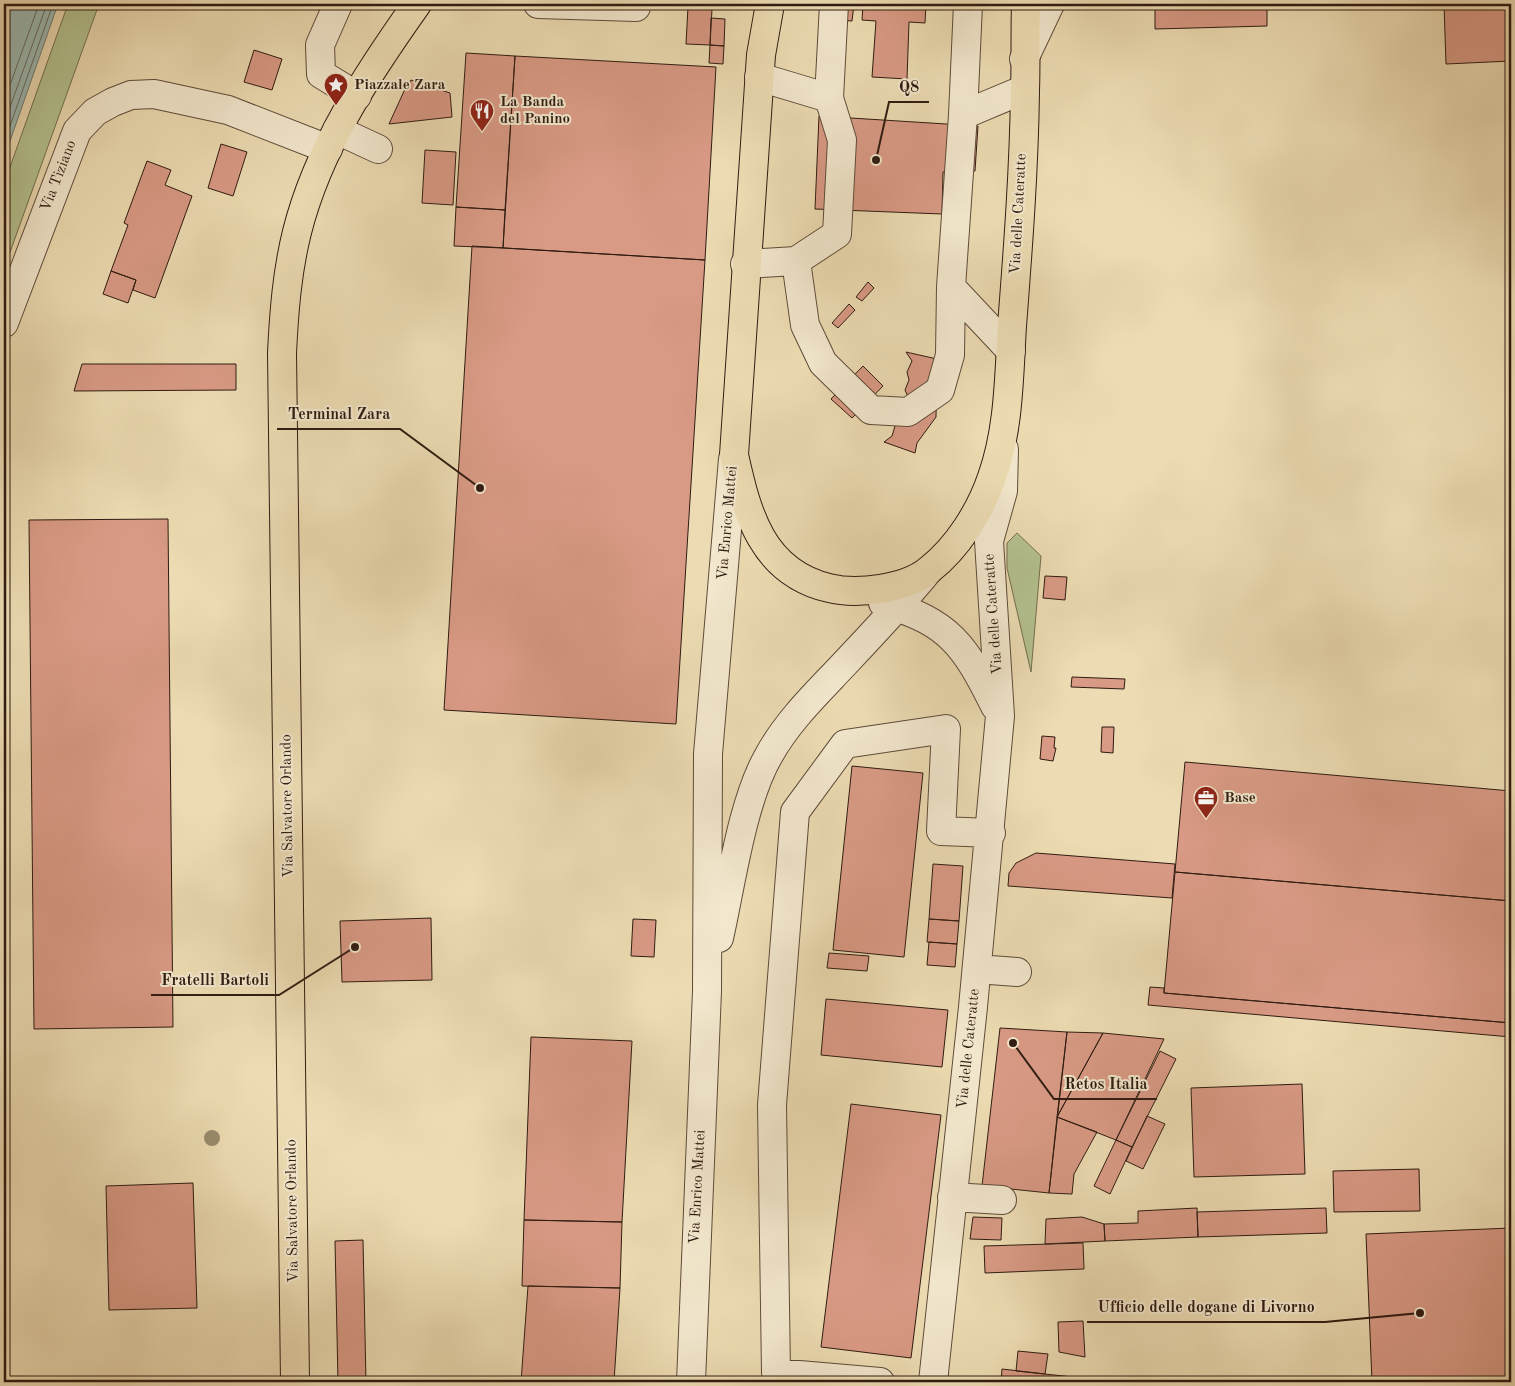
<svg xmlns="http://www.w3.org/2000/svg" width="1515" height="1386" font-family="'Old Standard TT',serif">
	<style>
		.green { fill: #b4c290; stroke: #726e50 }
		.water { fill: #9bbab4; stroke: #707a73 }
		.lines { fill: none; stroke-linecap: round; stroke-linejoin: round }
		.shore { stroke: #656a62; stroke-width: 1 }
		.building { fill: #d99a85; stroke: #2f1b11 }
		.minor-casing { stroke: #5e4b3a; stroke-width: 30 }
		.major-casing { stroke: #2f1b11; stroke-width: 30 }
		.minor { stroke: #f3e8ce; stroke-width: 28 }
		.major { stroke: #eddcb3; stroke-width: 28 }
		.tree { fill: #9a8d6f }
		.labels { text-anchor: middle; dominant-baseline: central; stroke-width: 4; stroke-linejoin: round; paint-order: stroke }
		.poi-label { font-size: 15px; font-weight: bold; fill: #2f1b11; stroke: #f3e8ce; text-anchor: start }
		.street-label { font-size: 15px; fill: #2f1b11; stroke: #f3e8ce }
		.leader { fill: none; stroke: #2f1b11; stroke-width: 2 }
		.callout-dot { fill: #2f1b11; stroke: #f3e8ce; stroke-width: 2 }
		.callout-label { font-size: 16px; text-anchor: middle; font-weight: bold; fill: #2f1b11; stroke: #f3e8ce; stroke-width: 4; stroke-linejoin: round; paint-order: stroke }
	</style>
	<rect width="100%" height="100%" fill="#eddcb3"/>
	<filter id="stains"><feTurbulence type="fractalNoise" baseFrequency=".004" numOctaves="4"/><feColorMatrix values="0 0 0 0 .2 0 0 0 0 .09 0 0 0 0 .02 0 0 0 .5 -.17"/></filter>
	<radialGradient id="worn" r=".72"><stop offset=".6" stop-color="#630" stop-opacity="0"/><stop offset="1" stop-color="#630" stop-opacity=".3"/></radialGradient>
	<path class="green" d="M68,4H99L4,269V184Z
		M1017,533L1041,556L1031,672L1007,568V543Z"/>
	<path class="water" d="M4,4H58L4,158Z"/>
	<g class="lines">
		<path class="shore" d="M4,102L39,4
			M4,124L47,4
			M4,143L53,4"/>
	</g>
	<path class="building" d="M692,4H725V7Z
		M839,4H854L852,21L838,20Z
		M863,4H926L925,23L909,22L907,79L872,77L876,21L862,20Z
		M1155,4H1267V26L1155,29Z
		M1444,4H1511V61L1446,64Z
		M688,7L712,9L710,45L686,44Z
		M711,18L725,19L724,46L710,45Z
		M710,45L724,46L723,64L709,63Z
		M254,50L282,59L272,90L244,82Z
		M466,53L515,56L505,210L456,207Z
		M515,56L716,67L705,260L503,248Z
		M411,80L450,93L452,117L389,124L405,89Z
		M819,116L978,126L975,171L943,172L942,214L815,209Z
		M221,144L247,152L233,196L208,188Z
		M425,150L456,152L453,205L422,203Z
		M147,161L171,170L165,185L192,196L155,298L133,290L136,280L111,271L128,225L124,223Z
		M456,207L505,210L503,248L454,246Z
		M472,246L705,260L676,724L444,710Z
		M111,271L136,280L128,303L103,294Z
		M868,282L874,288L862,301L856,297Z
		M849,304L855,310L838,328L832,323Z
		M906,352L937,359L936,417L917,443L915,453L884,442L892,436L895,426L903,417L909,399L905,390L909,380L907,372L912,361Z
		M82,364H236V390L74,391Z
		M863,366L883,386L852,418L831,399Z
		M168,519L173,1027L34,1029L29,520Z
		M1045,576L1067,577L1065,600L1043,598Z
		M1072,677L1125,679L1124,689L1071,687Z
		M1102,727H1114L1113,753L1101,752Z
		M1042,736L1055,737L1054,748H1056L1053,761L1040,759Z
		M1185,762L1511,791V901L1175,872Z
		M852,766L923,773L904,957L833,950Z
		M1036,853L1175,864L1172,898L1008,886L1009,873L1016,863Z
		M933,864L963,866L959,921L929,919Z
		M1175,872L1511,901V1023L1164,993Z
		M431,918L432,980L342,982L340,921Z
		M633,919L656,920L654,957L631,956Z
		M929,919L959,921L957,944L927,942Z
		M929,942L957,944L955,967L927,965Z
		M829,953L869,956L867,971L827,968Z
		M1150,987L1164,988V993L1511,1023V1037L1148,1005Z
		M826,999L948,1010L942,1067L821,1055Z
		M1000,1028L1067,1032L1049,1193L982,1186Z
		M1067,1032L1103,1033L1057,1117Z
		M1103,1033L1164,1039L1116,1140L1057,1117Z
		M531,1037L632,1041L622,1222L524,1220Z
		M1160,1051L1176,1059L1132,1147L1116,1140Z
		M1302,1084L1305,1174L1194,1177L1191,1088Z
		M851,1104L941,1115L911,1358L821,1347Z
		M1147,1116L1165,1124L1143,1169L1126,1161Z
		M1057,1117L1097,1132L1074,1174L1072,1194L1049,1193Z
		M1116,1140L1132,1147L1110,1194L1094,1186Z
		M1419,1169L1420,1211L1334,1212L1333,1171Z
		M193,1183L197,1308L109,1310L106,1186Z
		M1197,1208L1198,1237L1105,1241L1104,1224L1138,1223V1211Z
		M1326,1208L1327,1233L1198,1237L1197,1212Z
		M973,1217L1002,1218L1001,1240L970,1239Z
		M1082,1217L1104,1224L1105,1241L1045,1244L1046,1219Z
		M524,1220L622,1222L620,1288L522,1286Z
		M1511,1228V1382H1372L1366,1234Z
		M363,1240L366,1382H338L335,1241Z
		M1083,1243L1084,1269L985,1273L984,1246Z
		M528,1286L620,1288L614,1382H521Z
		M1083,1321L1085,1357L1059,1352L1058,1322Z
		M1018,1351L1048,1354L1045,1374L1016,1371Z
		M1002,1369L1045,1374L1119,1382H1001Z"/>
	<g class="lines">
		<defs>
			<path id="minor" d="M338,4L320,45L321,74L357,96
				M538,4L636,7V4
				M1024,59L1050,4
				M829,98L834,4
				M963,115L968,4
				M337,130L378,149
				M796,261L805,325L823,363L871,410L908,412L940,390L950,355L951,287
				M745,264L796,261L837,234L842,140L829,98L759,77
				M4,323L77,131L95,112L113,102L131,95L154,94L228,110L328,149
				M1011,351L951,287L963,115L1025,89
				M883,603C950,622 965,646 995,706
				M719,938C731,885 742,801 769,755C785,726 808,702 831,678C864,643 897,609 928,571
				M977,969L1017,972
				M952,1197L1002,1200
				M691,1382L707,991L708,754L733,459
				M880,1382L776,1373L772,1105L795,812L845,744L946,729L941,831L991,833
				M933,1382L973,1007L1000,716L989,541L1003,491L1004,449"/>
			<path id="major" d="M770,4L761,55L734,455C747,514 762,572 829,588C857,595 906,589 929,570C958,547 980,512 992,477C1009,430 1009,376 1012,326C1018,248 1024,170 1025,91C1026,62 1025,33 1026,4
				M295,1382L282,353C284,312 287,272 297,232C318,148 368,73 417,4"/>
		</defs>
		<use href="#minor" class="minor-casing"/>
		<use href="#major" class="major-casing"/>
		<use href="#minor" class="minor"/>
		<use href="#major" class="major"/>
	</g>
	<circle class="tree" cx="212" cy="1138" r="8"/>
	<defs>
		<symbol id="sight-pin" viewBox="-11 -11 22 30"><path d="M0 17L-7.5 6A9.5 9.5 0 1 1 7.5 6Z" fill="#8f2418" stroke="#f3e8ce"/><path d="M0-6L1.8-2.2L6-1.7L2.9 1.2L3.7 5.4L0 3.3L-3.7 5.4L-2.9 1.2L-6-1.7L-1.8-2.2Z" fill="#fff"/></symbol>
		<symbol id="restaurant-pin" viewBox="-11 -11 22 30"><path d="M0 17L-7.5 6A9.5 9.5 0 1 1 7.5 6Z" fill="#8f2418" stroke="#f3e8ce"/><path d="M-5-6h1v4h1v-4h1v4h1v-4h1v5L-1.5 .5V6h-2V.5L-5-1ZM5-6V6H3V1.5H1.5Q1.5-4 5-6Z" fill="#fff"/></symbol>
		<symbol id="office-pin" viewBox="-11 -11 22 30"><path d="M0 17L-7.5 6A9.5 9.5 0 1 1 7.5 6Z" fill="#8f2418" stroke="#f3e8ce"/><path d="M-6-3h4V-5.5h4V-3h4V5H-6ZM-1-4.5V-3h2v-1.5ZM-6 0V1H6V0Z" fill="#fff"/></symbol>
	</defs>
	<g fill-rule="evenodd">
		<use href="#sight-pin" x="322" y="71" width="28" height="38"/>
		<use href="#restaurant-pin" x="468" y="97" width="28" height="38"/>
		<use href="#office-pin" x="1192" y="784" width="28" height="38"/>
	</g>
	<g class="labels">
		<g class="poi-label">
			<text x="354" y="85">Piazzale Zara</text>
			<text x="500" y="102">La Banda<tspan x="500" dy="17">del Panino</tspan></text>
			<text x="1224" y="798">Base</text>
		</g>
		<g class="street-label">
			<text transform="translate(59 176) rotate(-69)">Via Tiziano</text>
			<text transform="translate(1019 214) rotate(-87)">Via delle Cateratte</text>
			<text transform="translate(728 523) rotate(-85)">Via Enrico Mattei</text>
			<text transform="translate(994 614) rotate(-94)">Via delle Cateratte</text>
			<text transform="translate(288 806) rotate(-91)">Via Salvatore Orlando</text>
			<text transform="translate(969 1049) rotate(-84)">Via delle Cateratte</text>
			<text transform="translate(698 1187) rotate(-87)">Via Enrico Mattei</text>
			<text transform="translate(293 1211) rotate(-91)">Via Salvatore Orlando</text>
		</g>
	</g>
	<path class="leader" d="M876 160L889 102H929M480 488L400 429H277M355 947L279 995H151M1013 1043L1054 1099H1157M1420 1313L1325 1322H1087"/>
	<g class="callout-dot">
		<circle cx="876" cy="160" r="5"/>
		<circle cx="480" cy="488" r="5"/>
		<circle cx="355" cy="947" r="5"/>
		<circle cx="1013" cy="1043" r="5"/>
		<circle cx="1420" cy="1313" r="5"/>
	</g>
	<g class="callout-label">
		<text x="909" y="92">Q8</text>
		<text x="339" y="419">Terminal Zara</text>
		<text x="215" y="985">Fratelli Bartoli</text>
		<text x="1106" y="1089">Retos Italia</text>
		<text x="1206" y="1312">Ufficio delle dogane di Livorno</text>
	</g>
	<rect width="1515" height="1386" fill="none" stroke="#eddcb3" stroke-width="20"/>
	<rect x="5" y="5" width="1505" height="1376" fill="none" stroke="#2f1b11" stroke-width="2.5"/>
	<rect x="10" y="10" width="1495" height="1366" fill="none" stroke="#2f1b11"/>
	<rect width="100%" height="100%" filter="url(#stains)"/>
	<rect width="100%" height="100%" fill="url(#worn)"/>
</svg>
